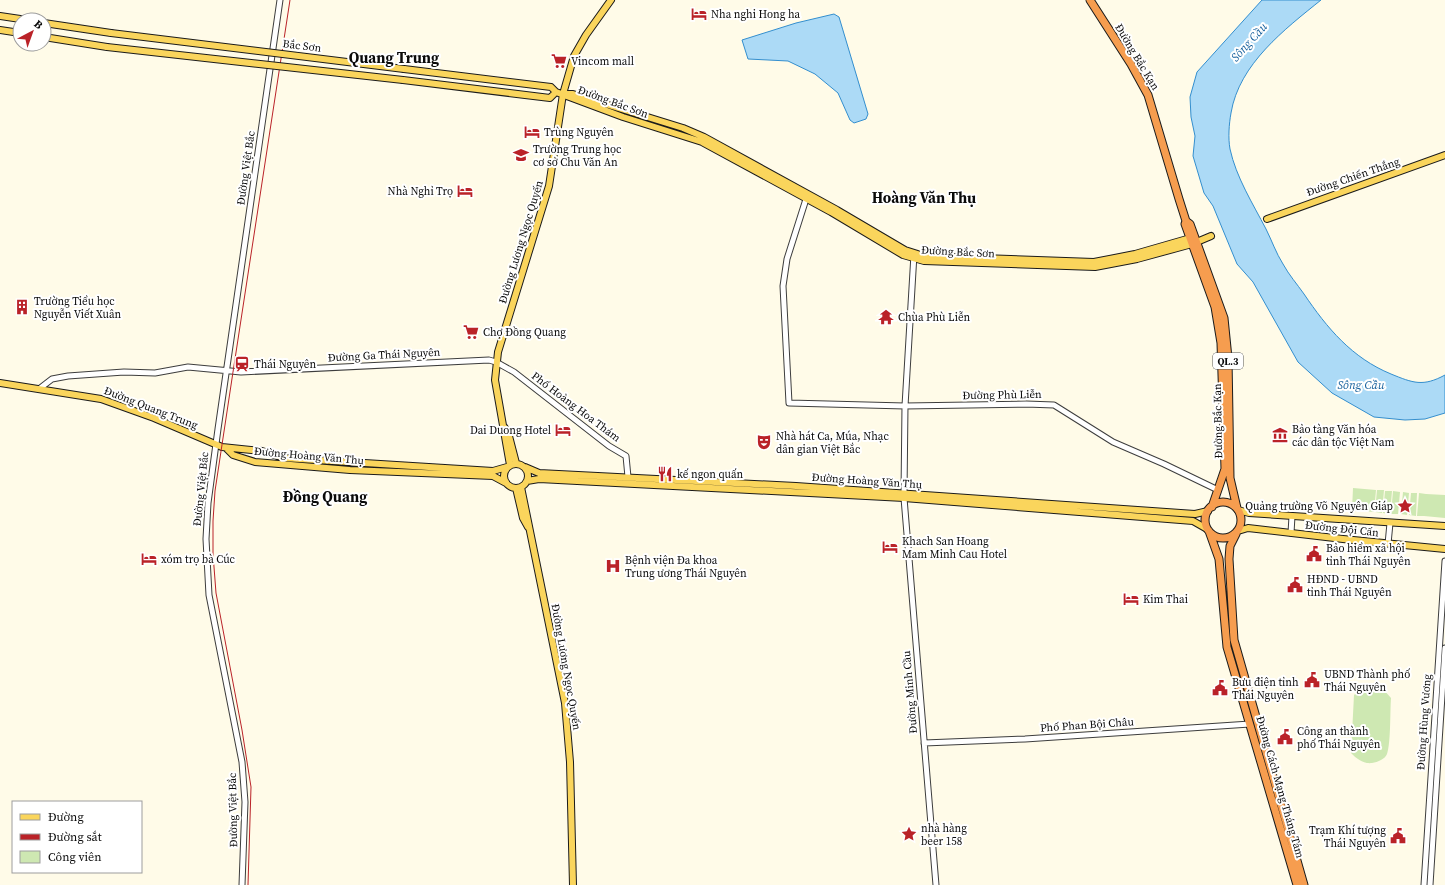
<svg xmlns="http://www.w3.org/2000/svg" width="1445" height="885" font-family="'Source Serif 4',serif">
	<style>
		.green { fill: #cee8b2 }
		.water { fill: #acdaf6; stroke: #338ece }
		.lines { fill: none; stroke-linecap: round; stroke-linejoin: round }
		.minor-casing { stroke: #3d3d3d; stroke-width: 7 }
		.major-casing { stroke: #1b1b1b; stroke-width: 8 }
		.highway-casing { stroke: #1b1b1b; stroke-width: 9 }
		.minor { stroke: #fff; stroke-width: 5 }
		.major { stroke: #fad55c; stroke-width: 6 }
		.highway { stroke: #f69d4f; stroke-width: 7 }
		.rail { stroke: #ba2228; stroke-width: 1 }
		.major-bridge-casing { stroke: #1b1b1b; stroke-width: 8; stroke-linecap: butt }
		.major-bridge { stroke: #fad55c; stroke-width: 6 }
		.labels { text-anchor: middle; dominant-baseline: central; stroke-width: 4; stroke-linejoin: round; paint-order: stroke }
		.shield { fill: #fff; stroke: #545454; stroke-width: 1 }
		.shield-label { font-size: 10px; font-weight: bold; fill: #0a0a0a }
		.poi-label { font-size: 11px; fill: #0a0a0a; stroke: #fff; text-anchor: start }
		.street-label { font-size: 11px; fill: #0a0a0a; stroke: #fff }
		.water-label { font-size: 12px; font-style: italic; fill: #145f9c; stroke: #fff }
		.district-label { font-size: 15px; font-weight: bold; fill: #0a0a0a; stroke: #fff }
	</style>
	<rect width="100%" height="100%" fill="#fffbe8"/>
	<path class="green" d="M1353,488L1376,490L1374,512L1352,510Z
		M1377,490H1384L1382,513L1375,512Z
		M1385,491H1392L1390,514L1383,513Z
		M1393,491L1400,492L1398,514H1391Z
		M1403,492L1409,493L1407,515L1401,514Z
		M1411,493H1417L1416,516L1409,515Z
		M1419,493L1426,494L1424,516H1417Z
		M1426,494L1445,495V518L1424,516Z
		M1363,687L1382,688L1391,698C1390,710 1391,743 1387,754C1385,759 1378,762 1372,763C1363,764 1357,759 1351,753L1354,695Z"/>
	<path class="water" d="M1262,0H1321C1285,29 1239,64 1231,113C1229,124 1228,138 1230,149C1236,177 1253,204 1266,229C1272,241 1276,253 1283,264C1289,275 1297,284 1304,294C1327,328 1352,358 1391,374C1413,383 1423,387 1445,375V413L1425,419L1405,420L1374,417L1332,393L1298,362L1253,282L1237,264L1213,206L1204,193L1193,156L1195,136L1191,117L1190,97L1197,72Z
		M834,14L839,17L868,114L866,119L854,123L850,120L838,93L815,74L788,61L748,59L742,40L796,23Z"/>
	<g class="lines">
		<defs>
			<path id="minor" d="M807,196L787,259L783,286L789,403L905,406L1026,404L1054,405L1113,442L1164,464L1218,490
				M39,389L52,379L68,376L124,372L155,373L188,367L241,372L489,360L496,362L514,372L609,446L626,456L628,477
				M904,493L905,406L914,254
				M904,498L936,885
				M1291,533L1292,516
				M1388,544L1390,523
				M924,743L1025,739L1250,724
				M242,885L245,802L242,762L209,595L206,539L208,503L218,429L280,0
				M1424,885L1445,561
				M1430,885L1445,648"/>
			<path id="major" d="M0,16L27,20
				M44,23L111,33
				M0,30L20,33
				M44,37L107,47
				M404,69L551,87L556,92L623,117L702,142L831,212L903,255L924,261L1095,267L1137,259L1192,244L1211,236
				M403,80L550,98L556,92
				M566,94H573L683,128L704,137L837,210L905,250L924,256L1094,262L1135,254L1194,237
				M1267,219L1445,155
				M0,383L101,399L154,418L222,447L262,451L284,458L493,471L507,467
				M505,428L509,436L516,463
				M227,449L233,455L255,462L350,470L493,476L506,483
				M504 476a12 12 0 1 1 24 0a12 12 0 1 1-24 0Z
				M510,465L495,380L498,352L549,186L563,94L574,56L586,35L611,0
				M525,467L539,473L796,486L1195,514L1208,511
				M527,481L539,479L904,498L1193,521L1207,529
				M521,487L565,703L570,762L573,885
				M516,488L523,518L528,527
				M1238,510L1249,513L1445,526
				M1238,531L1248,528L1343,539L1445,549"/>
			<path id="highway" d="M1090,0L1131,64L1148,95L1179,199L1186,221L1190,224L1224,318L1228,358L1230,478L1237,508
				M1186,221L1185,224L1215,307L1221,343L1225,469L1212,507
				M1205 520a18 18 0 1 1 36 0a18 18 0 1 1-36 0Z
				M1209,531L1219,559L1227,647L1297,885
				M1236,534L1230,546L1229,559L1234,640L1304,885"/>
		</defs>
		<use href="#minor" class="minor-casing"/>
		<use href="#major" class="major-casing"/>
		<use href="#highway" class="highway-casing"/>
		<use href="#minor" class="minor"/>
		<use href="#major" class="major"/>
		<use href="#highway" class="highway"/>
		<path class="rail" d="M248,885L251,787L242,730L216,593L213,554V521L215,491L233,372L290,0"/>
		<defs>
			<path id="major-bridge" d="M111,33L404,69
				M107,47L403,80"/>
		</defs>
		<use href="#major-bridge" class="major-bridge-casing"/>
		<use href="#major-bridge" class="major-bridge"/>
	</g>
	<defs>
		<symbol id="hotel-bare" viewBox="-9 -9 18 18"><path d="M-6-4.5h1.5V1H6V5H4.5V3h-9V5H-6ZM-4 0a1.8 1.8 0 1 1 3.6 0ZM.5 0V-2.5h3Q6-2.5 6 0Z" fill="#ba2228" stroke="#fff" stroke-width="2.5" paint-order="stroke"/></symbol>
		<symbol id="supermarket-bare" viewBox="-9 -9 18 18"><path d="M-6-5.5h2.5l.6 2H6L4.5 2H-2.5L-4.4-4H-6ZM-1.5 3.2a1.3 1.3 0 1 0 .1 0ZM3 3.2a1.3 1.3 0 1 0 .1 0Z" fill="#ba2228" stroke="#fff" stroke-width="2.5" paint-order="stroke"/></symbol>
		<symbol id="school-bare" viewBox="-9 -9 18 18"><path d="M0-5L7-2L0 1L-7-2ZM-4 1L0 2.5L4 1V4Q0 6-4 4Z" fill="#ba2228" stroke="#fff" stroke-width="2.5" paint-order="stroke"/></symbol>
		<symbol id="building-bare" viewBox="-9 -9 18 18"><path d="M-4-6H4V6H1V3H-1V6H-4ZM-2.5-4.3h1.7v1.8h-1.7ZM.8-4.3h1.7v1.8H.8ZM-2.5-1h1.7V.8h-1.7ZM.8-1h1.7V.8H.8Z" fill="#ba2228" stroke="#fff" stroke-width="2.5" paint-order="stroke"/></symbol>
		<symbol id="temple-bare" viewBox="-9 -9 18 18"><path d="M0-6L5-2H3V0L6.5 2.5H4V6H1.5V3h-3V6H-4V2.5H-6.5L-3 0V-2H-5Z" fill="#ba2228" stroke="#fff" stroke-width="2.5" paint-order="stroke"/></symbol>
		<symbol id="station-bare" viewBox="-9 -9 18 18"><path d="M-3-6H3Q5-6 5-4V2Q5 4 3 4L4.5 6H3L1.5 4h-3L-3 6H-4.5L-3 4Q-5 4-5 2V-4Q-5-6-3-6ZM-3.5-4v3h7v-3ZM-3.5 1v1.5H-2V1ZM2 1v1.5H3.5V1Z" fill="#ba2228" stroke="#fff" stroke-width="2.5" paint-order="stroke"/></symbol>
		<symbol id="museum-bare" viewBox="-9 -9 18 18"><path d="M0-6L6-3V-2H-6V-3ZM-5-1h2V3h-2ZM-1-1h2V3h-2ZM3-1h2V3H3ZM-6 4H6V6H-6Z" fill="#ba2228" stroke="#fff" stroke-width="2.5" paint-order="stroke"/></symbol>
		<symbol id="theatre-bare" viewBox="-9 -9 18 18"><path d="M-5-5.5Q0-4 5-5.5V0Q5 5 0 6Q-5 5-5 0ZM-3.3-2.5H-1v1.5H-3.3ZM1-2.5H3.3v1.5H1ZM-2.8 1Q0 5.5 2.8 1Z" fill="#ba2228" stroke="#fff" stroke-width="2.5" paint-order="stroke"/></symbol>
		<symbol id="restaurant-bare" viewBox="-9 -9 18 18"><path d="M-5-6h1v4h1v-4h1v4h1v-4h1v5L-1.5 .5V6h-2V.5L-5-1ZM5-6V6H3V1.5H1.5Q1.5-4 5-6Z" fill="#ba2228" stroke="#fff" stroke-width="2.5" paint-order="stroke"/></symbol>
		<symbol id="sight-bare" viewBox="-9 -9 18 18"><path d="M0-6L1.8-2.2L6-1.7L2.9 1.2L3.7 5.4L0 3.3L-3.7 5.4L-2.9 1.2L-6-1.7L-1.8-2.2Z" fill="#ba2228" stroke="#fff" stroke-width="2.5" paint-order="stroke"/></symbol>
		<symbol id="civic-bare" viewBox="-9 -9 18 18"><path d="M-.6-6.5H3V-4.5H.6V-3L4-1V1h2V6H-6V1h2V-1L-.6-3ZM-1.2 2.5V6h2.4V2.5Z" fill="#ba2228" stroke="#fff" stroke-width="2.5" paint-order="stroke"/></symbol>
		<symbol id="hospital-bare" viewBox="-9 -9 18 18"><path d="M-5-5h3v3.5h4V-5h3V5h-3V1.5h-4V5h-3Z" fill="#ba2228" stroke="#fff" stroke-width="2.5" paint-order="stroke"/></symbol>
	</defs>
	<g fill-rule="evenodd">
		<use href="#hotel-bare" x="688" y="3" width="22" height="22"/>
		<use href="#supermarket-bare" x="548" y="50" width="22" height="22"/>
		<use href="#hotel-bare" x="521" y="121" width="22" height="22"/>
		<use href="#school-bare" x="510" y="144" width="22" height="22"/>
		<use href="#hotel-bare" x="454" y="180" width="22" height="22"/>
		<use href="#building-bare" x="11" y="296" width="22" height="22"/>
		<use href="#temple-bare" x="875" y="306" width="22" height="22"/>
		<use href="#supermarket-bare" x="460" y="321" width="22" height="22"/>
		<use href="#station-bare" x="231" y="353" width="22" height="22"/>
		<use href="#hotel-bare" x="552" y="419" width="22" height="22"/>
		<use href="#museum-bare" x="1269" y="424" width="22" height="22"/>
		<use href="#theatre-bare" x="753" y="431" width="22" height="22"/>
		<use href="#restaurant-bare" x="654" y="463" width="22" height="22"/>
		<use href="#sight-bare" x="1394" y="495" width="22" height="22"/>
		<use href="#hotel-bare" x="879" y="536" width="22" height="22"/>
		<use href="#civic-bare" x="1303" y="543" width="22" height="22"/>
		<use href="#hotel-bare" x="138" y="548" width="22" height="22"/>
		<use href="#hospital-bare" x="602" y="555" width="22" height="22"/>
		<use href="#civic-bare" x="1284" y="574" width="22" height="22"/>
		<use href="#hotel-bare" x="1120" y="588" width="22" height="22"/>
		<use href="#civic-bare" x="1301" y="669" width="22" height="22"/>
		<use href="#civic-bare" x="1209" y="677" width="22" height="22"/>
		<use href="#civic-bare" x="1274" y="726" width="22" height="22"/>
		<use href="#sight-bare" x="898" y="823" width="22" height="22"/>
		<use href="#civic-bare" x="1387" y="825" width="22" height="22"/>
	</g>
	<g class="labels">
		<rect class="shield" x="1213" y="353" width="30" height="16" rx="3"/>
		<g class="shield-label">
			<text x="1228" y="361">QL.3</text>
		</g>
		<g class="poi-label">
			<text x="711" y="14">Nha nghi Hong ha</text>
			<text x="571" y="61">Vincom mall</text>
			<text x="544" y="132">Trùng Nguyên</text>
			<text x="533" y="149">Trường Trung học<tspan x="533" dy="13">cơ sở Chu Văn An</tspan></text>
			<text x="453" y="191" text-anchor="end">Nhà Nghỉ Trọ</text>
			<text x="34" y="301">Trường Tiểu học<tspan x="34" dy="13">Nguyễn Viết Xuân</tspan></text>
			<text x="898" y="317">Chùa Phù Liễn</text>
			<text x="483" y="332">Chợ Đồng Quang</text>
			<text x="254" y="364">Thái Nguyên</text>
			<text x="1292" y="429">Bảo tàng Văn hóa<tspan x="1292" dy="13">các dân tộc Việt Nam</tspan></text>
			<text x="551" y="430" text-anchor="end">Dai Duong Hotel</text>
			<text x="776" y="436">Nhà hát Ca, Múa, Nhạc<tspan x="776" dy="13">dân gian Việt Bắc</tspan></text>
			<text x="677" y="474">kế ngon quấn</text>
			<text x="1393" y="506" text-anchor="end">Quảng trường Võ Nguyên Giáp</text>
			<text x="902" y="541">Khach San Hoang<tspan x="902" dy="13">Mam Minh Cau Hotel</tspan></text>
			<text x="1326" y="548">Bảo hiểm xã hội<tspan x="1326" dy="13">tỉnh Thái Nguyên</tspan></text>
			<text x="161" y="559">xóm trọ bà Cúc</text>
			<text x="625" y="560">Bệnh viện Đa khoa<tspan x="625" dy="13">Trung ương Thái Nguyên</tspan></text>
			<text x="1307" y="579">HĐND - UBND<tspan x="1307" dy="13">tỉnh Thái Nguyên</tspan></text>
			<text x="1143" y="599">Kim Thai</text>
			<text x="1324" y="674">UBND Thành phố<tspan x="1324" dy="13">Thái Nguyên</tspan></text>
			<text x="1232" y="682">Bưu điện tỉnh<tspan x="1232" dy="13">Thái Nguyên</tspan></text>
			<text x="1297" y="731">Công an thành<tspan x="1297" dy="13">phố Thái Nguyên</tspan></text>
			<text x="921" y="828">nhà hàng<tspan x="921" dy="13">beer 158</tspan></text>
			<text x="1386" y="830" text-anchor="end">Trạm Khí tượng<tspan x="1386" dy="13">Thái Nguyên</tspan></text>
		</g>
		<g class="street-label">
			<text transform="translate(302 46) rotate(7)">Bắc Sơn</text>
			<text transform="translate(1137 57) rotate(59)">Đường Bắc Kạn</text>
			<text transform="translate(613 102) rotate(20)">Đường Bắc Sơn</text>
			<text transform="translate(246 168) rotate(-82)">Đường Việt Bắc</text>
			<text transform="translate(1353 177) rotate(-19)">Đường Chiến Thắng</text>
			<text transform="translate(521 242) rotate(-73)">Đường Lương Ngọc Quyến</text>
			<text transform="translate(958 252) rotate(3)">Đường Bắc Sơn</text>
			<text transform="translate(384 355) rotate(-3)">Đường Ga Thái Nguyên</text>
			<text transform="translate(1002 395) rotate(-1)">Đường Phù Liễn</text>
			<text transform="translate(576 407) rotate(37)">Phố Hoàng Hoa Thám</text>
			<text transform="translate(151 408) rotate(21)">Đường Quang Trung</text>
			<text transform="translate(1218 421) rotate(-91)">Đường Bắc Kạn</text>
			<text transform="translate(309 456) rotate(5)">Đường Hoàng Văn Thụ</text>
			<text transform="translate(867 481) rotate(4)">Đường Hoàng Văn Thụ</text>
			<text transform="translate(201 489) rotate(-84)">Đường Việt Bắc</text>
			<text transform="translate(1342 529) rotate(6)">Đường Đội Cấn</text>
			<text transform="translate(566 667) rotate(80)">Đường Lương Ngọc Quyến</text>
			<text transform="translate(910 692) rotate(-95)">Đường Minh Cầu</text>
			<text transform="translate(1424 722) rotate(-86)">Đường Hùng Vương</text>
			<text transform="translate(1087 725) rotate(-4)">Phố Phan Bội Châu</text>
			<text transform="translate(1280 787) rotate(74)">Đường Cách Mạng Tháng Tám</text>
			<text transform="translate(233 810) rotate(-91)">Đường Việt Bắc</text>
		</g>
		<g class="water-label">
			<text transform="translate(1249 42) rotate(-48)">Sông Cầu</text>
			<text x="1361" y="385">Sông Cầu</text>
		</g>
		<g class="district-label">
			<text x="394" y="57">Quang Trung</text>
			<text x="924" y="197">Hoàng Văn Thụ</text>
			<text x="325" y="496">Đồng Quang</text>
		</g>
	</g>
	<rect x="12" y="801" width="130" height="72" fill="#ffffff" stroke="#9d9d9d"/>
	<rect x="20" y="814" width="20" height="6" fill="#fad55c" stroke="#9d9d9d"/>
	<text x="48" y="821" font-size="12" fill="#0a0a0a">Đường</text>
	<rect x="20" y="834" width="20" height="6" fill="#ba2228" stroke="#9d9d9d"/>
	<text x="48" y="841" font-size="12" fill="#0a0a0a">Đường sắt</text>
	<rect x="20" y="851" width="20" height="12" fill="#cee8b2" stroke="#9d9d9d"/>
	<text x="48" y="861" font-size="12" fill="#0a0a0a">Công viên</text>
	<g transform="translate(32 32) rotate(41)"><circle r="19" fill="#ffffff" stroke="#9d9d9d"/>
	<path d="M0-3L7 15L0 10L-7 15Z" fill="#ba2228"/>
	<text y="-6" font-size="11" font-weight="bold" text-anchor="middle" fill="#0a0a0a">B</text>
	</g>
</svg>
